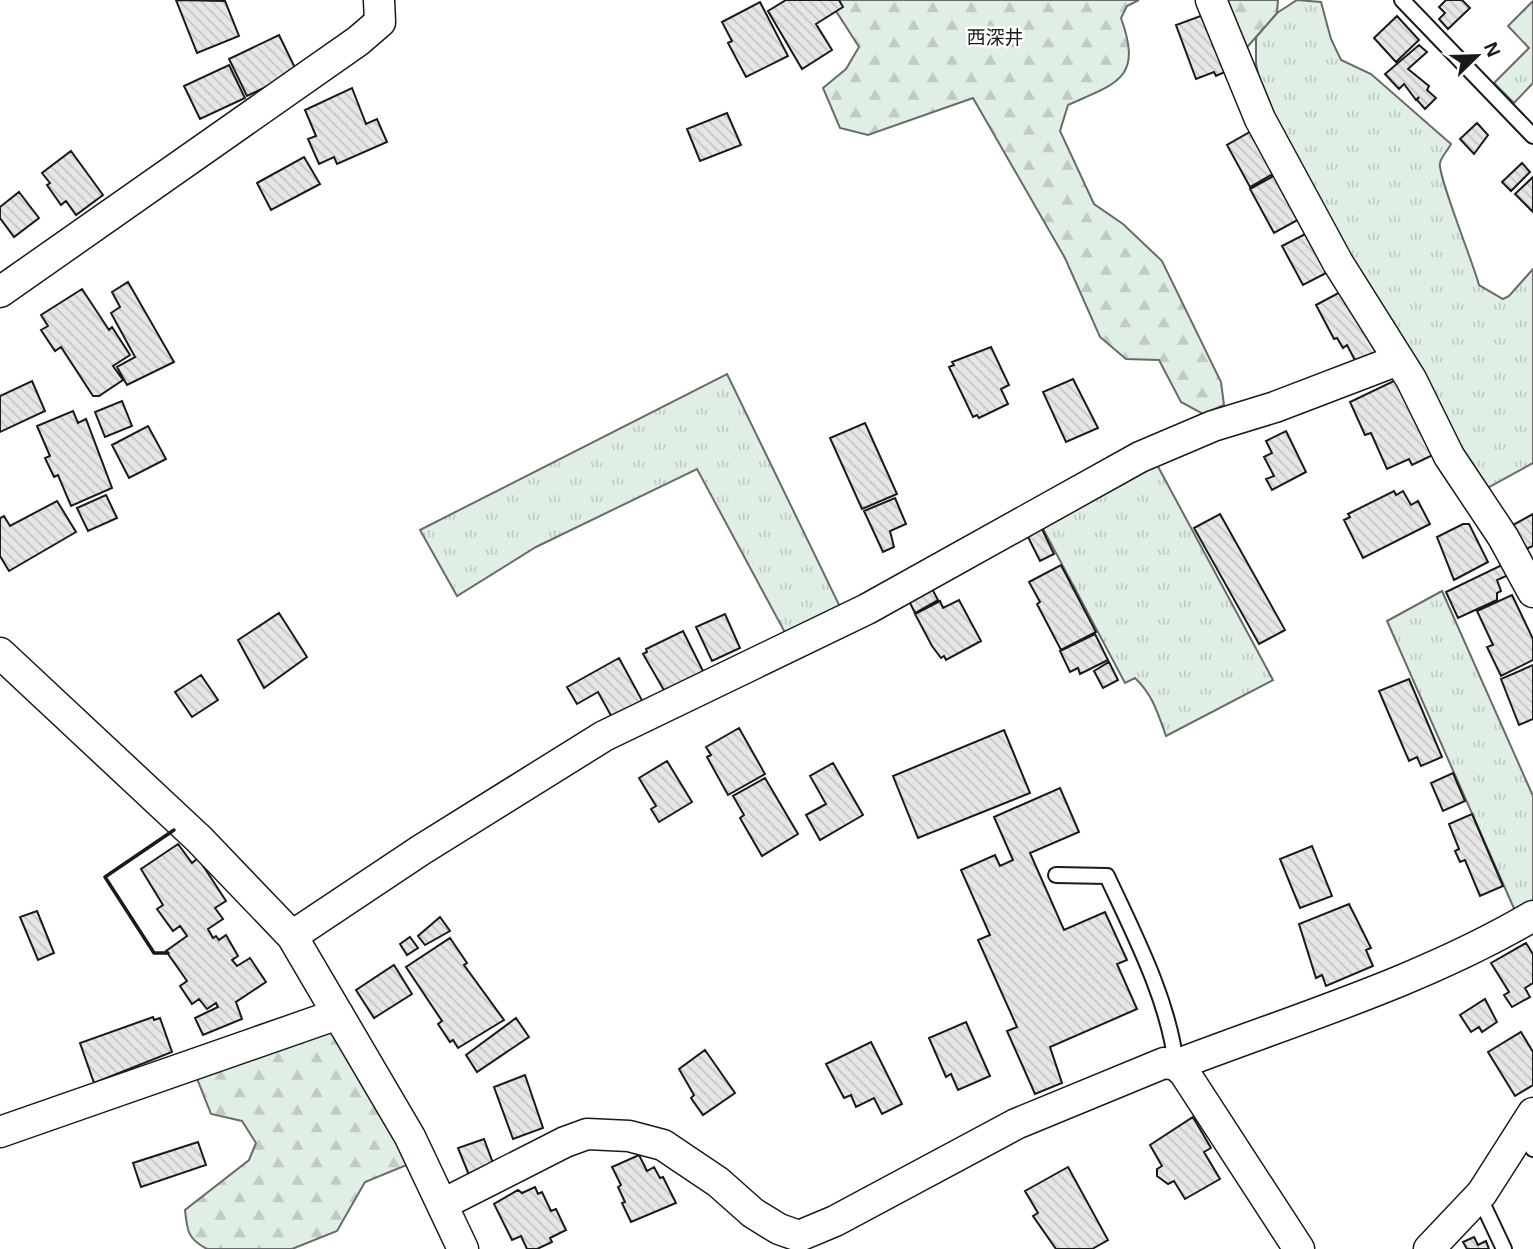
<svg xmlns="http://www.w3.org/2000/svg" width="1533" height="1249" font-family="Arial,'Noto Sans JP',sans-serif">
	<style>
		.grass { fill: url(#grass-tufts); stroke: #6a6a6a; stroke-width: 2 }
		.forest { fill: url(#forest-firs); stroke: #6a6a6a; stroke-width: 2 }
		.building { fill: url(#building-back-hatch); stroke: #1a1a1a; stroke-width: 2 }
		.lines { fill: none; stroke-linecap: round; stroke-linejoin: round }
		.service-casing { stroke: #1a1a1a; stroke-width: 18 }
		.minor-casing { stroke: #1a1a1a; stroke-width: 33 }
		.service { stroke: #fff; stroke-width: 14 }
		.minor { stroke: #fff; stroke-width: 30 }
		.wall { stroke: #1a1a1a; stroke-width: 3.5 }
		.labels { text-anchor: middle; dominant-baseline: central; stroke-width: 5; stroke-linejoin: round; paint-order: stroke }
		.neighbourhood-label { font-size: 19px; fill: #1a1a1a; stroke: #fff }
	</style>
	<defs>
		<pattern id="grass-tufts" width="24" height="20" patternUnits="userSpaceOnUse" patternTransform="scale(1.75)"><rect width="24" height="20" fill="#e0efe3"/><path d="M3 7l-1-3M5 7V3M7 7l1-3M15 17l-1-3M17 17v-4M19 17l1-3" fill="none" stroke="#c0ccc2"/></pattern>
		<pattern id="forest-firs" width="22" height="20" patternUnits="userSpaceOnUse" patternTransform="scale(1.75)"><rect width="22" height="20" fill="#e0efe3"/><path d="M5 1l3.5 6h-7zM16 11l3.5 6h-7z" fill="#c0ccc2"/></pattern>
		<pattern id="building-back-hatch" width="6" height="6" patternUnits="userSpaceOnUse" patternTransform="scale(1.75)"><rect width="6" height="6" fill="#e6e6e6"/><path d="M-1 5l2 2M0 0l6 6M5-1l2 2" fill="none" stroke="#c5c5c5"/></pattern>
	</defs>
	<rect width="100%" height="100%" fill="#fff"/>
	<path class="grass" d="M1297,0L1321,2L1331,39L1341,60L1371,74L1451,144C1448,150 1441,157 1440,163C1437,174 1474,265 1479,285L1503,299L1509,296L1533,269V463L1484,490L1265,108L1256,64V37L1277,13Z
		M1533,1V83L1514,103L1494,83L1529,48L1508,26Z
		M727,374L843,613L789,640L697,469L536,547L457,596L420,530Z
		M1155,461L1273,680L1166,736C1158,714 1153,695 1135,678L1125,683L1040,523Z
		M1442,591L1533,796V904L1516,913L1387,621Z"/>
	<path class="forest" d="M829,0H1139L1127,6L1121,18C1143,79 1117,83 1068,105L1060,131L1094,204L1123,224L1162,261L1221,382L1224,405L1203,414L1181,402L1159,360L1126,359L1100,337L1065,258L973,98L868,135L840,128L823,88L846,69L859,47Z
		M1221,0H1278L1277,13L1242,53Z
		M331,1029L414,1162L365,1182L337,1231L292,1249H207C188,1239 187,1231 185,1210L249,1160L256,1143L242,1121L211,1114L196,1076Z"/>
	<path class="building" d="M176,0L225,1L239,36L197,53Z
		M786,0H839L843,7L816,24L832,50L802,69L768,11Z
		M1446,0H1462L1470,8L1448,29L1439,19L1445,13L1439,7Z
		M760,2L788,56L746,77L728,43L732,41L722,22Z
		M1206,14L1225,72L1216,76L1214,72L1196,79L1176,25Z
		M1397,16L1419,40L1396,62L1374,38Z
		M279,35L297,72L247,96L229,59Z
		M1419,45L1427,52L1408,69L1429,86L1427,90L1436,98L1425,109L1417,100L1419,97L1416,100L1404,84L1399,89L1385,74Z
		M229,65L245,98L200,119L184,86Z
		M352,88L366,124L377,119L387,142L337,164L334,157L319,164L308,139L316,136L305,110Z
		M727,113L741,145L700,161L687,129Z
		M1477,123L1488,135L1474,154L1460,139Z
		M1255,129L1278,171L1250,187L1227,145Z
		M71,151L103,195L76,215L66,201L61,205L47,185L50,183L42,173Z
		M304,157L320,184L271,210L257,183Z
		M1522,163L1530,172L1511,191L1502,182Z
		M1279,173L1303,217L1274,233L1250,189Z
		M1533,177V212L1515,194Z
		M19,192L39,218L14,237L0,218V207Z
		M1311,231L1332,270L1303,285L1282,246Z
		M128,282L174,362L127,385L117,367L135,357L111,313L120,307L112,292Z
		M82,289L109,330L112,327L130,355L113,366L123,380L99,396H93L61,347L55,351L41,330L48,326L41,315Z
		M1344,290L1379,354L1358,366L1347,345L1343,348L1337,338L1334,339L1316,305Z
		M991,347L1009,385L1001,389L1008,404L979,418L977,415L973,417L949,367L954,365L952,362Z
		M1400,378L1435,454L1412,465L1409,459L1387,469L1371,433L1365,435L1350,402Z
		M1073,379L1098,428L1066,442L1043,392Z
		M32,381L45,411L0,432V396Z
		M122,401L132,426L105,437L95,412Z
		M73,411L78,423L86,419L112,488L71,506L58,475L54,477L45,458L50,456L37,426Z
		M865,423L897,494L862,509L830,438Z
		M148,426L166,459L129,478L112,445Z
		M1286,431L1306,472L1272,490L1266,479L1274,476L1264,457L1272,453L1266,441Z
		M1394,491L1396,495L1403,491L1411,505L1418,501L1430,524L1363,558L1344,520L1350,517L1348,514Z
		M106,495L117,518L88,531L77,508Z
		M895,498L906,524L890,531L894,547L883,552L864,511Z
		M57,501L76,532L9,571L0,556V518L4,516L10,526Z
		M1220,514L1285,630L1259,644L1194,528Z
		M1533,514V546L1526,549L1513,525Z
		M1463,524H1469L1488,562L1454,580L1437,537Z
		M1041,527L1054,554L1040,561L1027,535Z
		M1508,562L1513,573L1497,580L1501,591L1497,593V600L1458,618L1446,592Z
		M1061,565L1096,632L1061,650L1037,604L1040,602L1029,582Z
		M930,585L938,600L915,613L907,597Z
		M1512,595L1533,639V660L1501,676L1487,647L1493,645L1477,611Z
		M959,600L981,641L946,660L944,656L941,658L932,646L915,614L940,601L943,608Z
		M279,613L307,657L264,688L238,640Z
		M725,614L740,648L712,661L696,627Z
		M683,631L704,673L665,692L643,654L647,652L646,649Z
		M1095,634L1108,660L1080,674L1078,668L1070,672L1060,651Z
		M619,658L644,704L614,721L598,692L577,704L567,687Z
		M1109,662L1118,680L1103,688L1094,671Z
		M1533,665V719L1519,725L1501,679Z
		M201,675L218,700L192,717L175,692Z
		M1409,679L1442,757L1421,766L1417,757L1409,761L1379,691Z
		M739,728L765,774L728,795L707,757L711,755L706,747Z
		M1004,730L1030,793L918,838L893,776Z
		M667,761L692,802L659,822L651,809L656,806L639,778Z
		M833,763L863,815L820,840L806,815L826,804L810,776Z
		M1453,773L1465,801L1443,811L1431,783Z
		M765,778L798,834L762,856L740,818L744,815L733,796Z
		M1060,788L1079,832L1030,853L1064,930L1105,912L1127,960L1117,964L1137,1009L1050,1047L1062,1083L1035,1094L1007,1031L1017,1027L978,940L990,935L961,870L995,855L1000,866L1013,860L994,817Z
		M1472,814L1503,886L1480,896L1465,860L1460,862L1455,851L1459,849L1449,824Z
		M178,844L192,863L198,858L226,901L215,908L223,919L208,929L213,938L216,936L219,940L226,935L238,956L232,960L237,966L250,958L266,982L236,1002L242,1019L203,1035L195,1018L218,1007L216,1003L207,1009L199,999L192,1004L180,986L187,981L166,951L187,936L180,926L173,931L157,909L163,905L141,869Z
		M1312,846L1332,896L1300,908L1280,859Z
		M1349,904L1371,948L1366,950L1373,966L1326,986L1322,975L1316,978L1299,924Z
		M37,911L54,953L38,960L20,917Z
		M440,917L450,931L425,945L418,936Z
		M410,937L418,948L407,955L400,944Z
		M450,938L467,963L464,965L504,1020L458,1048L453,1040L450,1042L438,1024L442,1021L406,967Z
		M1526,943L1533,954V983L1525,988L1530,997L1512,1007L1504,995L1509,992L1491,963Z
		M394,965L412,994L374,1018L356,990Z
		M1485,999L1497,1022L1482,1032L1479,1027L1471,1032L1460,1015Z
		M153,1017L154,1020L160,1018L172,1052L94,1083L80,1043Z
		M516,1018L529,1037L477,1072L466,1055Z
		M966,1022L990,1076L958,1090L951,1074L946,1077L929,1038Z
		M1521,1032L1533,1052V1085L1515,1096L1488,1052Z
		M871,1042L902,1104L882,1114L874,1098L856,1107L851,1095L844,1098L826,1064Z
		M705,1050L735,1093L703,1115L691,1098L694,1095L679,1069Z
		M525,1075L543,1128L513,1139L494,1087Z
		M1193,1117L1211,1148L1204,1152L1220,1179L1185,1199L1174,1181L1168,1184L1157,1176V1169L1162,1166L1150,1145Z
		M484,1139L494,1166L469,1175L458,1148Z
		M198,1142L206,1165L141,1187L133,1163Z
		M639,1155L647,1171L654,1167L660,1178L663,1177L676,1203L631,1222L622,1203L625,1202L618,1187L621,1185L612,1167Z
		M1068,1167L1108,1240L1092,1249H1056L1033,1216L1038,1213L1025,1191Z
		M535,1187L538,1194L542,1192L551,1211L556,1209L566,1230L550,1238L552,1242L537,1249H527L521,1236L512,1240L494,1204L518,1190L522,1193Z
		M1474,1237L1478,1245L1486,1241L1489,1249H1467L1463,1242Z"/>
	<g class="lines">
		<defs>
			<path id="service" d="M1402,0L1533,136
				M1056,875L1107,876C1134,934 1169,1001 1176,1065
				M1523,1129L1533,1149
				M1479,1196L1504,1249"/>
			<path id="minor" d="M1211,0L1260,119L1338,263L1411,379L1449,456L1503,537L1533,592
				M0,292L358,41L380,22L379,0
				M0,653L199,839L292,936L410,1137L463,1249
				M292,936L421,850L604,736L867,609L1140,457L1213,426L1275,407L1398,360
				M1176,1065C1296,1019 1423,981 1533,916
				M0,1132L338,1014
				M443,1204L565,1142L587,1134L629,1136L663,1145L718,1182L753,1213L779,1229L799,1236L835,1221L1016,1124L1164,1063L1176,1065L1184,1072L1299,1249
				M1429,1249L1482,1193L1533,1113"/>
		</defs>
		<use href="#service" class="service-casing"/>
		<use href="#minor" class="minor-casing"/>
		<use href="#service" class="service"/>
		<use href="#minor" class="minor"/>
		<path class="wall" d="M168,953H154L105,877L174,830"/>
	</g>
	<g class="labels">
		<g class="neighbourhood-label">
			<text x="995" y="37">西深井</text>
		</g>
	</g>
	<g transform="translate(1477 56) rotate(67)" stroke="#ffffff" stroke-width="5" paint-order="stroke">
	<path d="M0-5L12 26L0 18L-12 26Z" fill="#1a1a1a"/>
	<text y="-10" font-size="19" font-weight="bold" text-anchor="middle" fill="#1a1a1a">N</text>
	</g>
</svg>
